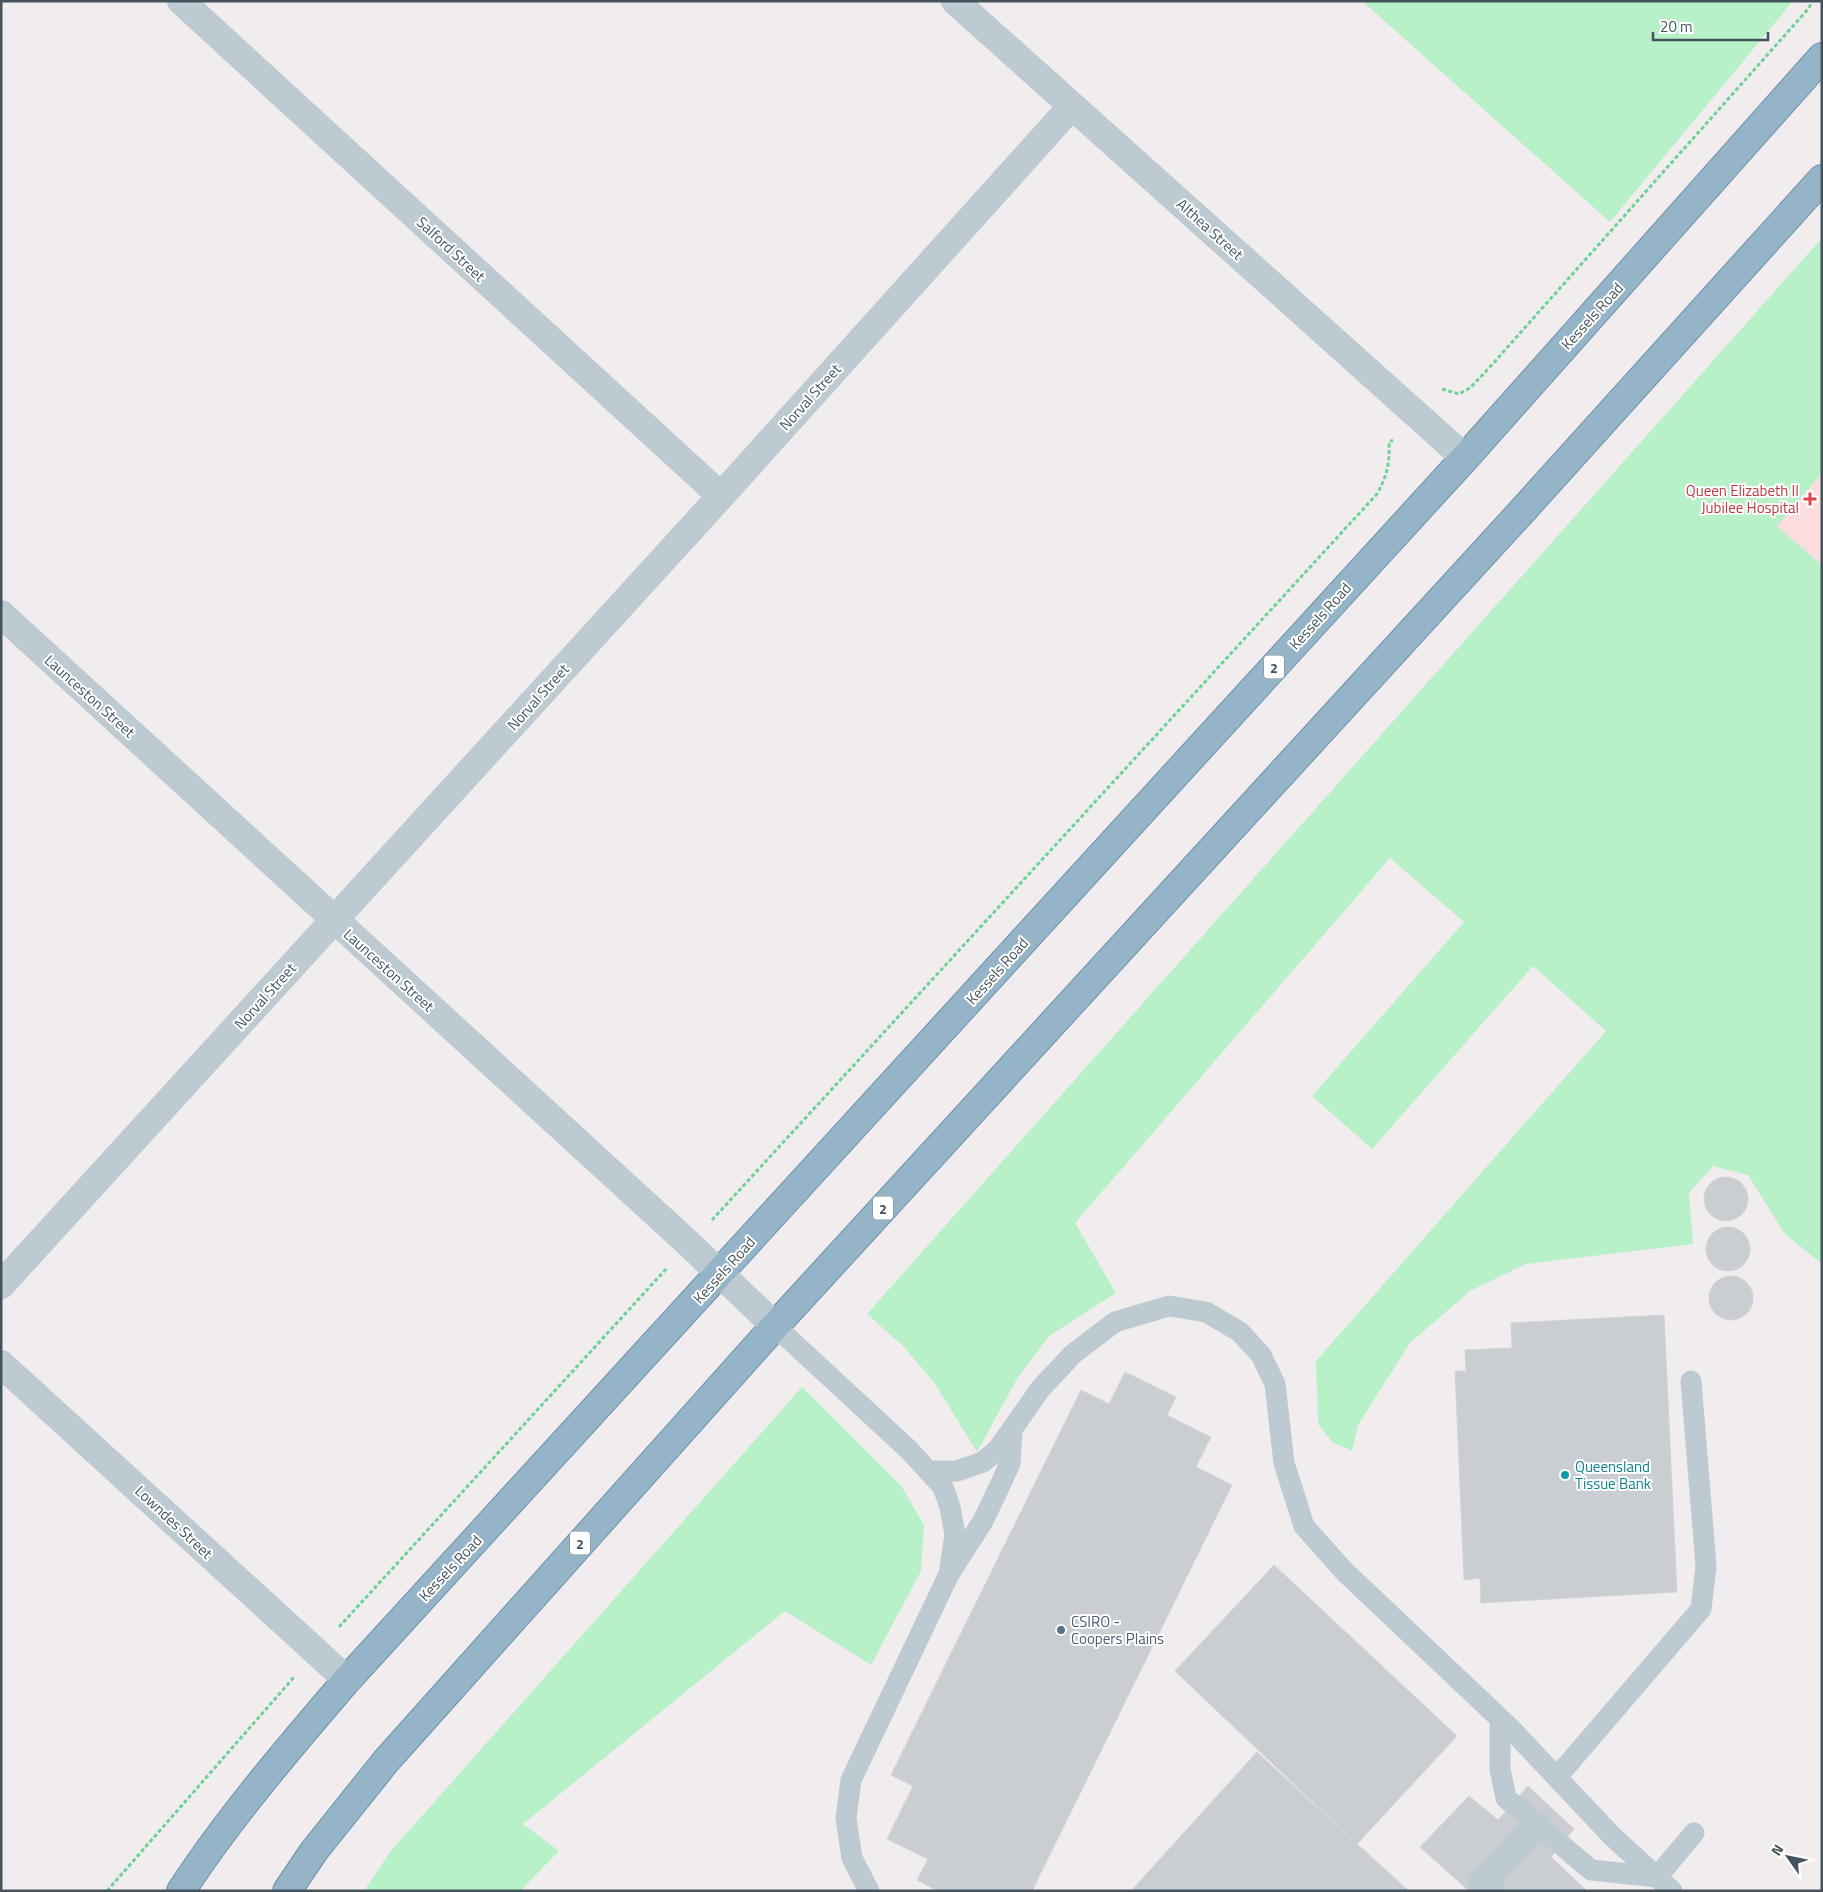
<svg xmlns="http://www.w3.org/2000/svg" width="1823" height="1892" font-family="'Titillium Web',sans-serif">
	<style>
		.medical { fill: #fcdcdc }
		.green { fill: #b8f1c8 }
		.building { fill: #caced3; stroke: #d1d5da }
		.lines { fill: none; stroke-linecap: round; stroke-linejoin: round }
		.trunk-casing { stroke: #6d92ac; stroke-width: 30 }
		.path { stroke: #6ed196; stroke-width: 3; stroke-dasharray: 4 2.5; stroke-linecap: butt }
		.service { stroke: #bdcad1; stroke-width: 21 }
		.pedestrian { stroke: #bdcad1; stroke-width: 28 }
		.minor { stroke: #bdcad1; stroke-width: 28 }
		.trunk { stroke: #96b4c8; stroke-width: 28 }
		.health-dot { fill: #e0444e; stroke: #fff; stroke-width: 2 }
		.culture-dot { fill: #0f9aa8; stroke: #fff; stroke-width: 2 }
		.service-dot { fill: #5c6f8a; stroke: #fff; stroke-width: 2 }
		.labels { text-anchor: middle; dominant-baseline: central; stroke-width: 4; stroke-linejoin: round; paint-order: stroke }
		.shield { fill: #fff; stroke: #7d878d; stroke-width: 1 }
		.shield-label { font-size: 14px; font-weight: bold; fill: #45545c }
		.street-label { font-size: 15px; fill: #45545c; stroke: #fff }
		.health-label { font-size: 15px; fill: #be3a42; stroke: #fff; text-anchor: end }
		.culture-label { font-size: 15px; fill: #0d838f; stroke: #fff; text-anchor: start }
		.service-label { font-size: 15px; fill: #4e5e75; stroke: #fff; text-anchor: start }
	</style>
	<rect width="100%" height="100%" fill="#f1edee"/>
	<path class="medical" d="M1822,473V565L1777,526Z"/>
	<path class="green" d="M1362,1H1793L1610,222Z
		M1822,238V473L1777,526L1822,565V1264L1784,1233L1748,1175L1713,1166L1689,1193L1693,1244L1526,1264L1470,1291L1410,1343L1358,1425L1352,1451L1332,1442L1318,1424L1316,1361L1606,1031L1533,966L1372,1149L1312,1096L1464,922L1390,858L1075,1223L1116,1293L1049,1336L1018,1377L977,1452L934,1382L903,1346L867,1314Z
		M802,1387L902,1487L924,1525L921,1571L871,1665L785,1611L523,1824L559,1851L520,1891H364L390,1852Z"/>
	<path class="building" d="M1704 1199a22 22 0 1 1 44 0a22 22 0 1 1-44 0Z
		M1706 1249a22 22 0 1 1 44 0a22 22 0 1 1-44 0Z
		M1709 1298a22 22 0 1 1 44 0a22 22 0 1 1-44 0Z
		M1664,1315L1677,1592L1481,1603L1480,1578L1464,1580L1455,1371H1466L1465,1350L1512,1348L1511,1323Z
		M1125,1372L1176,1397L1167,1415L1211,1437L1196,1467L1232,1485L1032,1891H938L917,1880L928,1859L887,1839L913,1786L891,1775L1081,1390L1109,1404Z
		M1274,1565L1457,1736L1357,1844L1175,1671Z
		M1257,1752L1357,1844L1409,1891H1131Z
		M1528,1786L1574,1829L1551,1857L1587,1891H1469L1420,1847L1469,1796L1498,1820Z"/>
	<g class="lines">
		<defs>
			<path id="trunk" d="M181,1891C230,1816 289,1748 347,1680L1465,458L1822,57
				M287,1891L314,1851L386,1761L775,1326L1524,509L1822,179"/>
		</defs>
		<use href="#trunk" class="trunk-casing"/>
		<path class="path" d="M1442,389L1459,394L1470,388L1489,368L1809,8L1812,1
			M712,1220L1377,494C1387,476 1390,463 1389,442L1393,440
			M339,1627L667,1268
			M107,1891L295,1676"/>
		<path class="service" d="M775,1326L909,1450L943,1487L950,1507L955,1535L950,1567
			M930,1471H957L983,1462L998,1449L1041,1388L1073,1354L1115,1322L1169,1306L1206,1312L1240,1332L1261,1355L1275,1384L1284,1463L1304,1526L1344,1571L1512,1730L1612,1836L1672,1891
			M1500,1720V1769L1506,1798L1591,1870L1657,1877L1694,1833
			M1557,1777L1701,1609L1706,1566L1691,1381
			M869,1891L852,1858L846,1818L851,1780L949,1574L983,1521L1003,1479L1010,1463L1012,1432"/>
		<path class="pedestrian" d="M1492,1891L1483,1882L1537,1825"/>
		<path class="minor" d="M181,1L721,496
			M955,1L1465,458
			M1,614L689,1244L775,1326
			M1,1285L721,496L1072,106
			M1,1364L347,1680"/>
		<use href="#trunk" class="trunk"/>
	</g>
	<path class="health-dot" d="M1807.5 491.5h5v5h5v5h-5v5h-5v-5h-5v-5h5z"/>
	<circle class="culture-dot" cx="1565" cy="1475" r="5"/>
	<circle class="service-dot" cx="1061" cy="1630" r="5"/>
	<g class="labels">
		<g class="shield">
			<rect x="1264" y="655.5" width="20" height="23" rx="4"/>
			<rect x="873" y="1196.5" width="20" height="23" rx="4"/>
			<rect x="570" y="1531.5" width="20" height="23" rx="4"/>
		</g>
		<g class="shield-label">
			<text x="1274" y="667">2</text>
			<text x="883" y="1208">2</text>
			<text x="580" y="1543">2</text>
		</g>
		<g class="street-label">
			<text transform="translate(1210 229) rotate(42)">Althea Street</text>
			<text transform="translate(451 249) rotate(43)">Salford Street</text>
			<text transform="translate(1592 316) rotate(-48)">Kessels Road</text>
			<text transform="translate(810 397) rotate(-48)">Norval Street</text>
			<text transform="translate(1320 616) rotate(-48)">Kessels Road</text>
			<text transform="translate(90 696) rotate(42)">Launceston Street</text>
			<text transform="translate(538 697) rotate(-48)">Norval Street</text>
			<text transform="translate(389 970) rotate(42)">Launceston Street</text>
			<text transform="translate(997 971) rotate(-48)">Kessels Road</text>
			<text transform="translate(265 996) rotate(-48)">Norval Street</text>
			<text transform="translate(724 1270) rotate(-48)">Kessels Road</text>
			<text transform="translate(174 1522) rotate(43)">Lowndes Street</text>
			<text transform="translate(450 1568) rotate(-47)">Kessels Road</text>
		</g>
		<g class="health-label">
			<text x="1799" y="490">Queen Elizabeth II<tspan x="1799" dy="17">Jubilee Hospital</tspan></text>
		</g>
		<g class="culture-label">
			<text x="1575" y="1466">Queensland<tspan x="1575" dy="17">Tissue Bank</tspan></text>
		</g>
		<g class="service-label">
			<text x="1071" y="1621">CSIRO -<tspan x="1071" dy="17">Coopers Plains</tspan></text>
		</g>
	</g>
	<rect width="1823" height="1892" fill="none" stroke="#45545c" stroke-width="5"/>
	<g transform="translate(1788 1857) rotate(303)" stroke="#ffffff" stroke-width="4" paint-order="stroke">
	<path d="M0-4L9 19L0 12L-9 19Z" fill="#45545c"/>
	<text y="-8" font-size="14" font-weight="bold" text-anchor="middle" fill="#45545c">N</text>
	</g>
	<path d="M1653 32v8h115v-8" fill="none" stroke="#45545c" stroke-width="2.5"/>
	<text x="1660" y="32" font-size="15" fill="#45545c" stroke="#ffffff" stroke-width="4" paint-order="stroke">20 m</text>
</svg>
